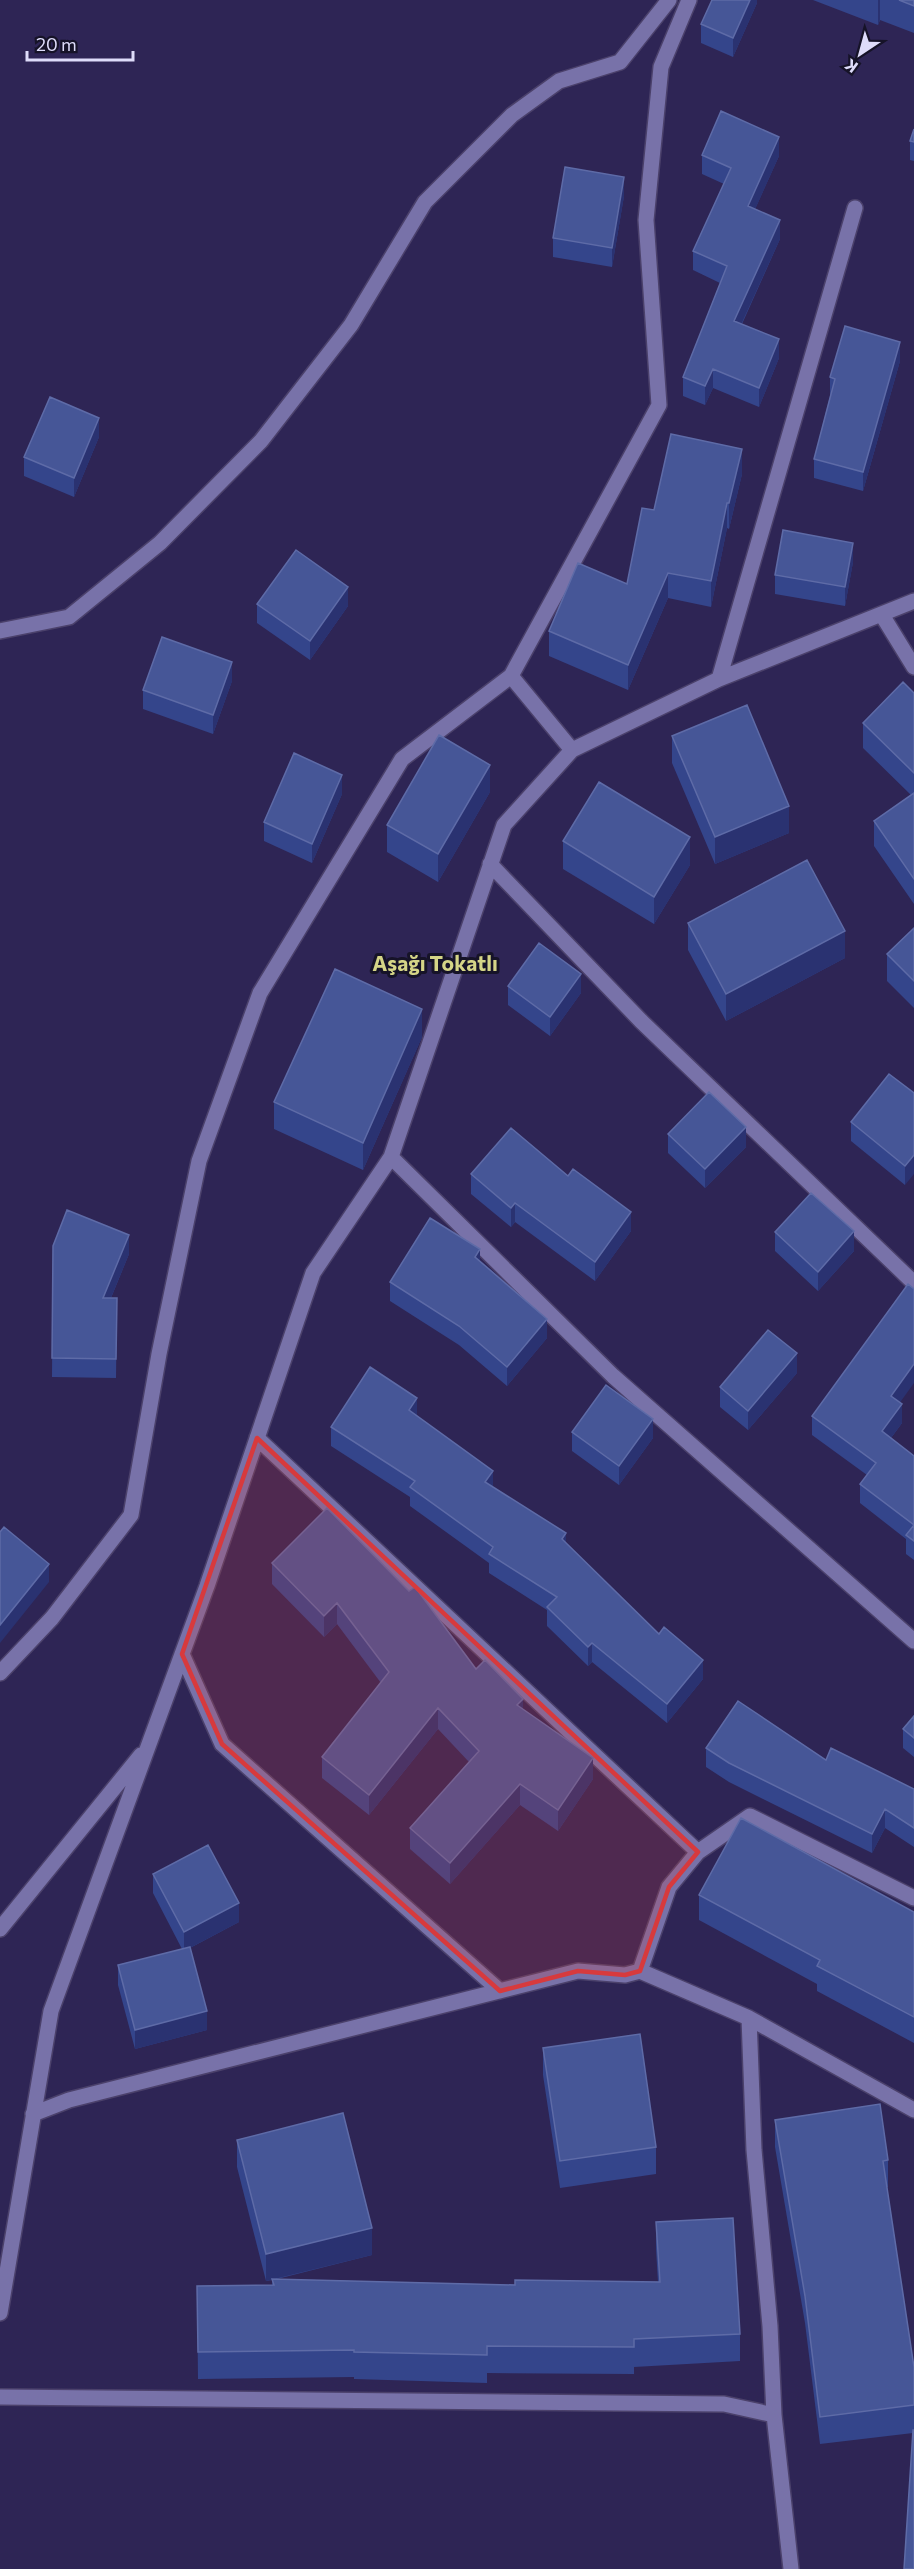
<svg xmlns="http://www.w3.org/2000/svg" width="914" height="2569" font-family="Commissioner,sans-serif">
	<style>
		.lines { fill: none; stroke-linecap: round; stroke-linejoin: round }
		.minor-casing { stroke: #4b416b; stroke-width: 18 }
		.minor { stroke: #7872a9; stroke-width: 15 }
		.wall { fill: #34458b }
		.shaded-wall { fill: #2a3271 }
		.building { fill: #465697; stroke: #5e6ba7; stroke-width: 1.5 }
		.marked { fill: #d73a3d; fill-opacity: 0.2; stroke: #d73a3d; stroke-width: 4.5; stroke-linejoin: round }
		.labels { text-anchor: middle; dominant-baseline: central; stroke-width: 6; stroke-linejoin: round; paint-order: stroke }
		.district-label { font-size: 21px; font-weight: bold; fill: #d5d587; stroke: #161328 }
	</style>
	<rect width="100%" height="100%" fill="#2e2555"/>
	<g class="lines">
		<defs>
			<path id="minor" d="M882,615L914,667
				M0,631L69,617L160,543L261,441L351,325L425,202L512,115L559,81L620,62L669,0
				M511,676L572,750
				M719,679L855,208
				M490,864L641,1021L914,1283
				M391,1157L613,1376L914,1641
				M257,1438L698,1852
				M182,1654L222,1744L500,1991
				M0,1673L52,1618L131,1515L159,1354L199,1161L260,993L402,759L511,676L659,405L646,220L661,67L689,0
				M0,1929L141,1755
				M640,1971L669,1887L698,1852L750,1816L914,1898
				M33,2114L69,2100L578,1971L625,1975L640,1971L749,2018L914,2110
				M0,2313L51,2011L207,1586L313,1273L391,1157L504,825L572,750L719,679L914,601
				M0,2397L724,2404L774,2415L770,2326L754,2150L749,2018
				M774,2415L791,2569"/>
		</defs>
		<use href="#minor" class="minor-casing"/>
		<use href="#minor" class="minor"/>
	</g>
	<path class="wall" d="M757,0V3L733,57L701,43V24Z
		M813,0H914V33L880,20L878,25Z
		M914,129V161L910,160V141Z
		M702,155L779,156L755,209L780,239L742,324L779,358L759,407L713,388L705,405L683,396V377L720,283L693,270V251L724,184L702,174Z
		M624,196L612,267L553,257V238Z
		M900,361L863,491L814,478V459L830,396V377Z
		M99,437L74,497L24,476V457Z
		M742,474L729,529L727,528L711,607L668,598L628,690L549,656V631L627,584L654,510Z
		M853,562L845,606L775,594V575Z
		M257,604L348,606L310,660L257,623Z
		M232,681L213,734L143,709V690Z
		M914,693V904L874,846V821L911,795L863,748V723Z
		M672,736L789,833L715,864L672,763Z
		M490,792L438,882L387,852V825Z
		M342,794L312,863L264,841V822Z
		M563,841L690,865L654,924L563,869Z
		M688,923L845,958L726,1021L688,950Z
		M914,928V1008L887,981V954Z
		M508,986L581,993L550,1036L508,1005Z
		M422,1037L363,1170L274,1129V1102Z
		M914,1093L905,1185L851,1141V1122Z
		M668,1134L746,1147L705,1188L668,1153Z
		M471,1174L631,1231L595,1281L515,1222L511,1227L471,1194Z
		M775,1232L854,1251L818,1291L775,1251Z
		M53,1246L129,1254L111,1298H117L116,1378L52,1377Z
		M480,1262L547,1338L507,1386L459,1345L390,1301V1282Z
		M797,1373L748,1430L720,1407V1387Z
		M900,1403L902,1423L891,1438L914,1456V1560L906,1554V1539L860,1503V1484L867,1475L812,1435V1416Z
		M417,1416L493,1487L566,1543L703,1679L667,1723L592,1662L588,1666L547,1626V1610L489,1573V1563L410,1506V1497L331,1446V1427Z
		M572,1432L653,1438L619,1485L572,1451Z
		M272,1563L476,1669L523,1709L593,1779L558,1831L520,1805L450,1884L410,1849V1828L469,1762L438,1729L369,1815L322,1778V1757L381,1683L337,1624L324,1637L272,1584Z
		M914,1716V1757L903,1748V1729Z
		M706,1748L826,1760L914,1789V1847L885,1828L872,1853L729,1782L706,1767Z
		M153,1874L239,1922L190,1948L207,2030L135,2049L118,1985V1965L182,1949L153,1893Z
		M699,1895L914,1912V2043L817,1991V1984L699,1920Z
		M543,2048L656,2147V2174L560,2188L543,2075Z
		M775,2120L888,2160V2187H887L914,2367V2569L913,2433L820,2444L805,2323L775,2147Z
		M237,2140L372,2255L277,2279L515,2285L658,2282L656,2249V2222L740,2334V2361L634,2367V2374L487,2373V2383L354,2379V2377L198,2379L197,2286L272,2285V2280L266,2281L237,2167Z"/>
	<path class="shaded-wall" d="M750,0H757V3L733,57V38Z
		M878,0H880V20L878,25Z
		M779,137V156L748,225V206Z
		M624,177V196L612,267V248Z
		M780,220V239L734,340V321Z
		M779,339V358L759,407V388Z
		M900,342V361L863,491V472Z
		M713,369V388L705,405V386Z
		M99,418V437L74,497V478Z
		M742,449V474L729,529V503Z
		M727,503V528L711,607V581Z
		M853,543V562L845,606V587Z
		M668,573V598L628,690V665Z
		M348,587V606L310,660V641Z
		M232,662V681L213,734V715Z
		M490,765V792L438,882V854Z
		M342,775V794L312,863V844Z
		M789,806V833L715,864V837Z
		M690,837V865L654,924V897Z
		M845,931V958L726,1021V994Z
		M581,974V993L550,1036V1017Z
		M422,1009V1037L363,1170V1143Z
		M746,1127V1147L705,1188V1169Z
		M914,1155V1174L905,1185V1166Z
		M515,1203V1222L511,1227V1208Z
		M631,1212V1231L595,1281V1262Z
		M854,1231V1251L818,1291V1272Z
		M129,1235V1254L103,1317V1298Z
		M480,1249V1268L475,1257Z
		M547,1319V1338L507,1386V1367Z
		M797,1353V1373L748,1430V1411Z
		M914,1364V1383L891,1415V1396Z
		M417,1398V1417L409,1410Z
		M902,1404V1423L882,1450V1431Z
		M653,1419V1438L619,1485V1466Z
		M493,1471V1490L485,1482Z
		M566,1533V1552L562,1539Z
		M49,1564V1582L0,1643V1625Z
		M337,1603V1624L324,1637V1616Z
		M592,1643V1662L588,1666V1647Z
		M703,1660V1679L667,1723V1704Z
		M523,1699V1720L517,1705Z
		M438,1708V1729L369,1815V1795Z
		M593,1758V1779L558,1831V1810Z
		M520,1784V1805L450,1884V1863Z
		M885,1809V1828L872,1853V1834Z
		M239,1903V1922L184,1951V1932Z
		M207,2011V2030L135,2049V2030Z
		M372,2228V2255L266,2281V2254Z"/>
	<path class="building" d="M712,0H750L733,38L701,24Z
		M899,0H914V6Z
		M721,111L779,137L748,206L780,220L734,321L779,339L759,388L713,369L705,386L683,377L727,266L693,251L731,168L702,155Z
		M914,129V142L910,141Z
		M565,167L624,177L612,248L553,238Z
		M845,326L900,342L863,472L814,459L835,379L830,377Z
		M50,397L99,418L74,478L24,457Z
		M671,434L742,449L729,503H727L711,581L668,573L628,665L549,631L578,563L627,584L642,508L654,510Z
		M783,530L853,543L845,587L775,575Z
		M296,550L348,587L310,641L257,604Z
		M162,637L232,662L213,715L143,690Z
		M903,682L914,693V773L863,723Z
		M747,705L789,806L715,837L672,736Z
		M439,735L490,765L438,854L387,825Z
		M294,753L342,775L312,844L264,822Z
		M599,782L690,837L654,897L563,841Z
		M914,793V879L874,821Z
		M807,860L845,931L726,994L688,923Z
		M914,928V981L887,954Z
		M539,943L581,974L550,1017L508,986Z
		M335,969L422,1009L363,1143L274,1102Z
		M889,1074L914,1093V1155L905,1166L851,1122Z
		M709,1092L746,1127L705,1169L668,1134Z
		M511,1128L568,1176L573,1169L631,1212L595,1262L515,1203L511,1208L471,1174Z
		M811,1193L854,1231L818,1272L775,1232Z
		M67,1210L129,1235L103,1298H117L116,1359L52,1358L53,1246Z
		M430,1218L480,1249L475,1257L547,1319L507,1367L459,1326L390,1282Z
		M908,1284L914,1289V1364L891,1396L902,1404L882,1431L914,1456V1541L906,1535L914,1525L860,1484L876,1463L812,1416Z
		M768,1330L797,1353L748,1411L720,1387Z
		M370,1367L417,1398L409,1410L493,1471L485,1482L566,1533L562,1539L659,1634L664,1627L703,1660L667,1704L592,1643L588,1647L547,1607L557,1597L489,1554L493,1547L410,1487L415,1481L331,1427Z
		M606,1385L653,1419L619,1466L572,1432Z
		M327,1508L409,1591L415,1587L476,1669L485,1660L523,1699L517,1705L593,1758L558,1810L520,1784L450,1863L410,1828L479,1751L438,1708L369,1795L322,1757L389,1672L337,1603L324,1616L272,1563Z
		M4,1527L49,1564L0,1625V1532Z
		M738,1701L826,1760L831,1748L914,1789V1828L885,1809L872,1834L729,1763L706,1748Z
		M914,1716V1738L903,1729Z
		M741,1818L914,1912V2017L817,1966L820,1960L699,1895Z
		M208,1845L239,1903L184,1932L153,1874Z
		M190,1947L207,2011L135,2030L118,1965Z
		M640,2034L656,2147L560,2161L543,2048Z
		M880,2104L888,2160L883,2161L914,2367V2405L820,2417L805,2296L775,2120Z
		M343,2113L372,2228L266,2254L237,2140Z
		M733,2218L740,2334L634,2339V2347L487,2346V2355L354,2352V2350L198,2352L197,2286L274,2285L272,2279L515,2285V2280L660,2282L656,2222Z
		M913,2430H914V2569H904Z"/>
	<path class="marked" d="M257,1438L698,1852L669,1887L640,1971L625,1975L578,1971L500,1991L222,1744L182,1654Z"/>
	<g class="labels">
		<g class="district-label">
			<text x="435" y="962">Aşağı Tokatlı</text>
		</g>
	</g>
	<g transform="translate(860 54) rotate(216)" stroke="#161328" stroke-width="4.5" paint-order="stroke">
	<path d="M0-4.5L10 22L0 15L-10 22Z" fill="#dedcfa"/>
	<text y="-9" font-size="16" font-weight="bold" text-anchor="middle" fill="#dedcfa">K</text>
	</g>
	<path d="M27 51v9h106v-9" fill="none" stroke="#dedcfa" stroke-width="3"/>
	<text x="36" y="51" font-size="18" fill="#dedcfa" stroke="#161328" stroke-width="4.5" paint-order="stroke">20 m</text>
</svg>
